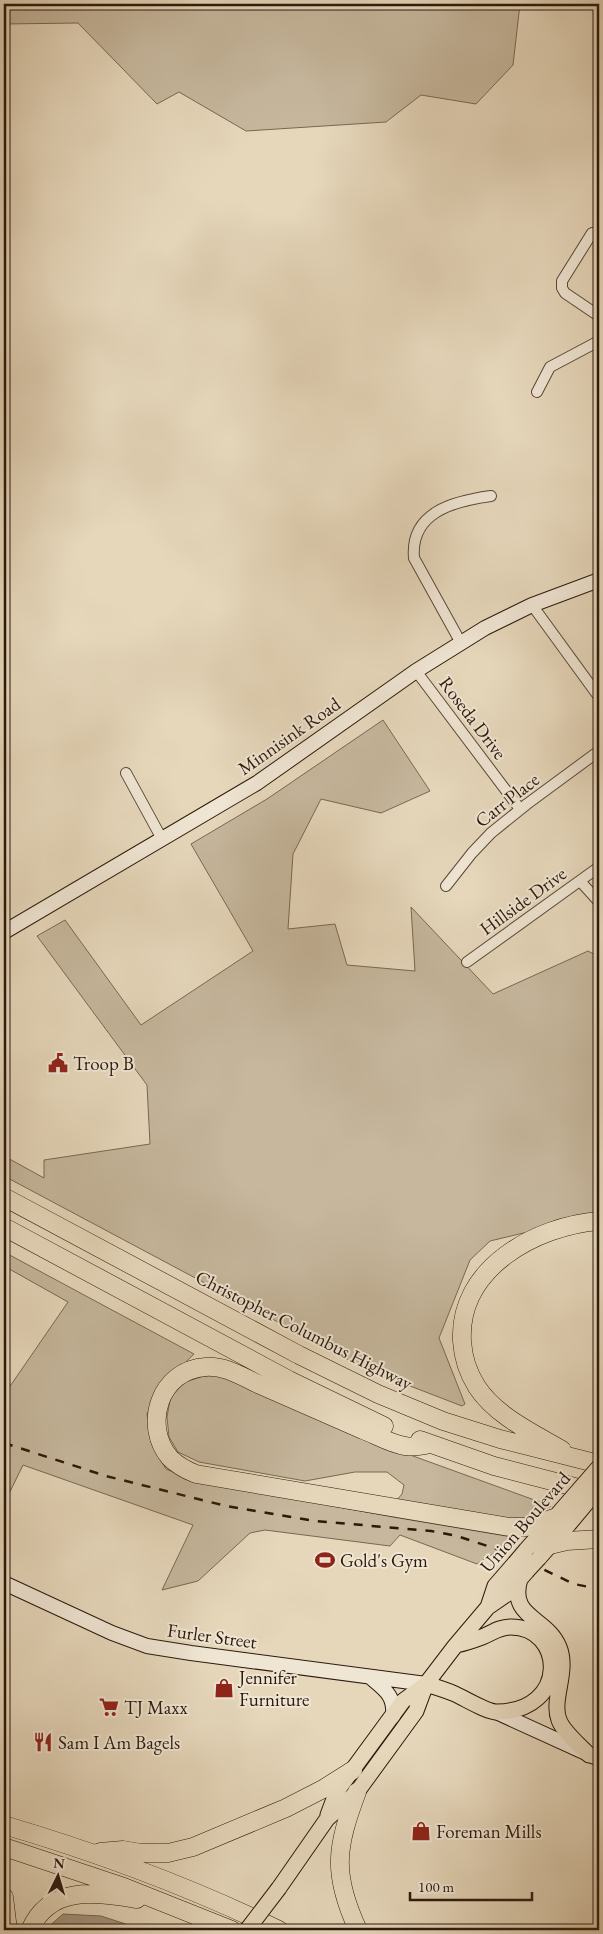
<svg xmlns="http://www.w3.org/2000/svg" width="603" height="1934" font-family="'EB Garamond',serif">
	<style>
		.green { fill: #c6b79d; stroke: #786854 }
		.water { fill: #a69680; stroke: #756452 }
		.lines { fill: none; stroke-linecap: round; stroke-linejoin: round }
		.street-casing { stroke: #5a4838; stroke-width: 12 }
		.secondary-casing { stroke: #2b190c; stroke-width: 16 }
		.primary-casing { stroke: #2b190c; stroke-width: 17 }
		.highway-casing { stroke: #2b190c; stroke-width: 19 }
		.street { stroke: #efe5d3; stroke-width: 10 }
		.secondary { stroke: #efe5d3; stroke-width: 14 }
		.primary { stroke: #e6d7bb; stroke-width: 15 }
		.highway { stroke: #e6d7bb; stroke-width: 18 }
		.rail { stroke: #2b190c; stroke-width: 2.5; stroke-dasharray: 9 9; stroke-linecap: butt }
		.primary-bridge-casing { stroke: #2b190c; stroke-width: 17; stroke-linecap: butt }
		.primary-bridge { stroke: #e6d7bb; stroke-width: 15 }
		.labels { text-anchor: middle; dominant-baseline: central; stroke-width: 4; stroke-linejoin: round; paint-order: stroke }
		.street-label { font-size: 19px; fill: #2b190c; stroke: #efe5d3 }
		.poi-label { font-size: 19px; fill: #2b190c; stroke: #efe5d3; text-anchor: start }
	</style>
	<rect width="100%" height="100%" fill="#e6d7bb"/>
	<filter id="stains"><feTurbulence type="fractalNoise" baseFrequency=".004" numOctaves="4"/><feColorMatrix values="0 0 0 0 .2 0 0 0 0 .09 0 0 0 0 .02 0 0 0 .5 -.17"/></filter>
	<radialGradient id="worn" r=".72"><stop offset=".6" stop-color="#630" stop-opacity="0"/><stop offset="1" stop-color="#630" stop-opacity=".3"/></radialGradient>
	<path class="green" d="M4,4H520L513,65L476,104L421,95L386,122L246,131L179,92L157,104L78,23L4,24Z
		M383,720L430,791L381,813L321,799L293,854L288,929L335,924L347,965L415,971L411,907L493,994L588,951L599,957V1215L490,1241L470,1260L439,1338L465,1404L462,1406L366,1369L4,1176V1156L44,1178V1160L150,1144L147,1085L37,936L65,920L141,1025L253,951L191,844L267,799Z
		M4,1252L194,1354L158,1389L147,1414L151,1442L166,1469L193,1480L393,1517L518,1538L477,1564L400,1535L390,1546L265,1530L250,1533L198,1581L162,1590L193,1525L23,1465L4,1504V1395L68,1302L4,1266Z
		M225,1375L380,1444L551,1506L527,1519H509L396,1501L402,1494L404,1485L387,1472H355L305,1481L199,1462L178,1452L169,1437L167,1417L171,1395L185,1382L204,1376Z"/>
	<path class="water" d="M63,1914L101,1916L138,1928V1930H48L46,1929Z"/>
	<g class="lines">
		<defs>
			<path id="street" d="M592,233L562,281V288L565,293L599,316
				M537,392L550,367L599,341
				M532,605L599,697
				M461,643L414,558C410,512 454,501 491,496
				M416,671L520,809
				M126,773L162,839
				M580,881L599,902
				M446,886L472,853L491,833L527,804L599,751
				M467,962L599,867"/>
			<path id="secondary" d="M4,932L257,783L416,671L485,628L532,605L599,580
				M4,1583L112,1633L147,1646L191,1653L426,1684
				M370,1677C384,1689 395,1695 393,1716
				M496,1712L599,1759"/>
			<path id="primary" d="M526,1550L556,1516
				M539,1558L569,1524
				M520,1579C508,1618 547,1617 559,1647C569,1672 551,1699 559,1720C564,1733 579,1744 589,1755
				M488,1607L495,1586L515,1563
				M426,1684C436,1687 446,1690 455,1694C466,1699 487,1712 497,1712C570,1711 564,1627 511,1627C499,1627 492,1633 482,1637C474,1640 465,1643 456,1645
				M328,1815L337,1791L403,1701L426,1684
				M279,1888L327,1819L357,1792L416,1711L426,1684L455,1646L488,1607L507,1594L527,1571"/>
			<path id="highway" d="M4,1197L299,1355L378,1394L443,1421L500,1439L599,1464
				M4,1227L289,1380L384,1426
				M420,1440L494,1466L594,1492
				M431,1444C423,1445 413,1448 405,1446C391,1444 376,1435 363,1430C328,1415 293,1399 258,1384C241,1376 224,1365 205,1367C160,1370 142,1425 170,1458C177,1465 186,1470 196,1474L509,1527H527L554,1518
				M562,1450C533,1433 496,1416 477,1387C468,1373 463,1357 462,1341C458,1268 536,1226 599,1221
				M550,1545L567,1541L599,1539
				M357,1792C336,1848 332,1874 358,1930
				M4,1825C99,1853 190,1887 279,1930
				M4,1847L124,1887L232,1930
				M100,1852L123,1850L141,1853H168L193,1847L286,1808L323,1789L353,1770
				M4,1897L8,1930
				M30,1930C50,1884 97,1893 137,1899"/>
		</defs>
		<use href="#street" class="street-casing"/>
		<use href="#secondary" class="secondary-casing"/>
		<use href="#primary" class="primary-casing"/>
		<use href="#highway" class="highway-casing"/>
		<use href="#street" class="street"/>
		<use href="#secondary" class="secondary"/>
		<use href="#primary" class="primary"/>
		<use href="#highway" class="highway"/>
		<path class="rail" d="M4,1443L106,1476L226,1506L315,1521L431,1531L457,1536L509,1553L574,1584L599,1589"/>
		<defs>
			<path id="primary-bridge" d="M558,1514L599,1467
				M569,1524L599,1488
				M515,1563L526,1550
				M527,1571L539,1558
				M247,1930L279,1888"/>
		</defs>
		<use href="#primary-bridge" class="primary-bridge-casing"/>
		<use href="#primary-bridge" class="primary-bridge"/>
	</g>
	<defs>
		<symbol id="civic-bare" viewBox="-9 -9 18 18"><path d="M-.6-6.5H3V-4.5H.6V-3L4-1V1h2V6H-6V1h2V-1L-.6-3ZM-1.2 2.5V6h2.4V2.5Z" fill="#8f2418" stroke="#efe5d3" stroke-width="2.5" paint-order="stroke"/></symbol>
		<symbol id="stadium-bare" viewBox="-9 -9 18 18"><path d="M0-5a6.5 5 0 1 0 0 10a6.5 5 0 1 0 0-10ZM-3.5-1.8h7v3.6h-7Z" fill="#8f2418" stroke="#efe5d3" stroke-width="2.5" paint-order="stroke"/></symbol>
		<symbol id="shop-bare" viewBox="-9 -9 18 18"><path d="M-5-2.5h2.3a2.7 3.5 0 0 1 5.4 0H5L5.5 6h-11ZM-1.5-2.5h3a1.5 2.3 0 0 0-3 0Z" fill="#8f2418" stroke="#efe5d3" stroke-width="2.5" paint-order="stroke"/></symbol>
		<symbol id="supermarket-bare" viewBox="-9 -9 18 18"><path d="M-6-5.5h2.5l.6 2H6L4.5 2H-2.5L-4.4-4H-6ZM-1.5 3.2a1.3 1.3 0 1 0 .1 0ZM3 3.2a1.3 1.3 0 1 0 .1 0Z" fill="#8f2418" stroke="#efe5d3" stroke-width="2.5" paint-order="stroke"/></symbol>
		<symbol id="restaurant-bare" viewBox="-9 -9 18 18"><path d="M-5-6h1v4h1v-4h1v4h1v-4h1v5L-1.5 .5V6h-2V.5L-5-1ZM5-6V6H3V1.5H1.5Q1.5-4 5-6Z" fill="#8f2418" stroke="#efe5d3" stroke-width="2.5" paint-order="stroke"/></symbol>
	</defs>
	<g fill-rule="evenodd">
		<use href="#civic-bare" x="44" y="1049" width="28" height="28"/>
		<use href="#stadium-bare" x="311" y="1546" width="28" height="28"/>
		<use href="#shop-bare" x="210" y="1674" width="28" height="28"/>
		<use href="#supermarket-bare" x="95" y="1693" width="28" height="28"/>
		<use href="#restaurant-bare" x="29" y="1728" width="28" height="28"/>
		<use href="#shop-bare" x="407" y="1817" width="28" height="28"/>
	</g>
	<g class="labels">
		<g class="street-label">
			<text transform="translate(473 718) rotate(53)">Roseda Drive</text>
			<text transform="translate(289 736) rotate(-35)">Minnisink Road</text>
			<text transform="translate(507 800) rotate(-38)">Carr Place</text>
			<text transform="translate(523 901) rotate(-36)">Hillside Drive</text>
			<text transform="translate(304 1330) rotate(27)">Christopher Columbus Highway</text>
			<text transform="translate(525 1522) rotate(-49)">Union Boulevard</text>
			<text transform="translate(212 1636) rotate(8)">Furler Street</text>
		</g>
		<g class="poi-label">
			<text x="73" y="1063">Troop B</text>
			<text x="340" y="1560">Gold's Gym</text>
			<text x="239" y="1677">Jennifer<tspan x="239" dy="22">Furniture</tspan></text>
			<text x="124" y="1707">TJ Maxx</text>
			<text x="58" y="1742">Sam I Am Bagels</text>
			<text x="436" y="1831">Foreman Mills</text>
		</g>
	</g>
	<rect width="603" height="1934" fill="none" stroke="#e6d7bb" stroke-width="20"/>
	<rect x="5" y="5" width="593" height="1924" fill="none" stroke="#2b190c" stroke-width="2.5"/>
	<rect x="10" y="10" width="583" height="1914" fill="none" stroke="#2b190c"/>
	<g transform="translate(58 1876) rotate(5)" stroke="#efe5d3" stroke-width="4" paint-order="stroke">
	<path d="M0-4L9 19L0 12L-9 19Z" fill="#2b190c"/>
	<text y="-8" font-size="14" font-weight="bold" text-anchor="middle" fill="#2b190c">N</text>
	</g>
	<path d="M410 1892v8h122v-8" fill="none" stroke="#2b190c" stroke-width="2.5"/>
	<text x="418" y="1892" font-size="15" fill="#2b190c" stroke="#efe5d3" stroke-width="4" paint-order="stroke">100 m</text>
	<rect width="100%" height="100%" filter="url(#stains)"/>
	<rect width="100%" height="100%" fill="url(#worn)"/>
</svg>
